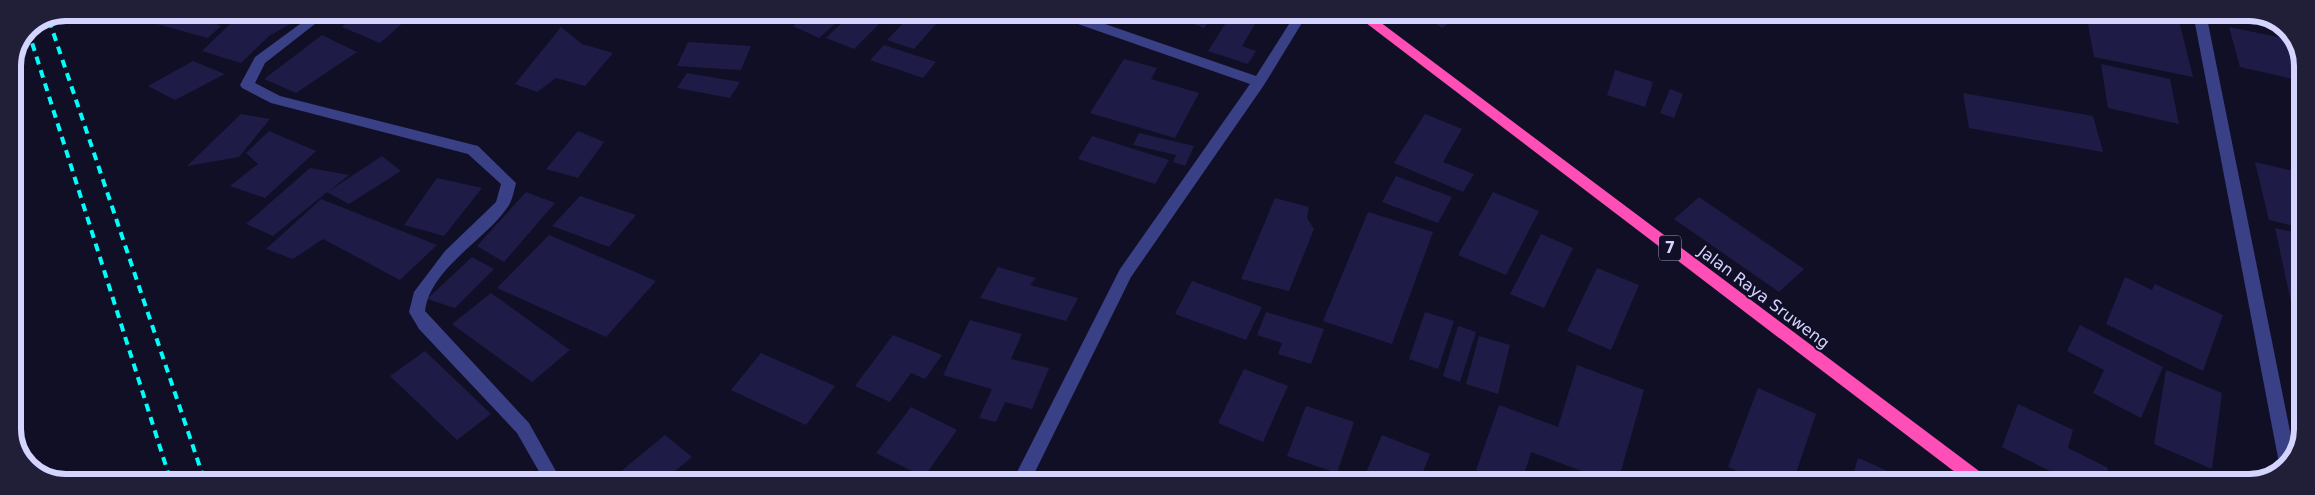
<svg xmlns="http://www.w3.org/2000/svg" width="2315" height="495" font-family="'DejaVu Sans',sans-serif">
	<style>
		.building { fill: #1f1b47 }
		.lines { fill: none; stroke-linecap: round; stroke-linejoin: round }
		.street { fill: #3a4085; fill-rule: evenodd }
		.highway { fill: #ff4fb7; fill-rule: evenodd }
		.rail { stroke: #00fffb; stroke-width: 4; stroke-dasharray: 8 6; stroke-linecap: butt }
		.labels { text-anchor: middle; dominant-baseline: central; stroke-width: 4; stroke-linejoin: round; paint-order: stroke }
		.shield { fill: #100f26; stroke: #9999be; stroke-width: 1 }
		.shield-label { font-size: 15px; font-weight: bold; fill: #d4d4ff }
		.street-label { font-size: 16px; fill: #d4d4ff; stroke: #100f26 }
		.rim { fill: none; stroke: #d4d4ff; stroke-width: 6 }
	</style>
	<rect width="100%" height="100%" fill="#100f26"/>
	<path class="building" d="M163,13H191L221,26L208,38L153,23Z
		M200,13H277L297,20L269,36L241,63L202,51L231,23Z
		M357,13H414L380,43L342,27Z
		M775,13H803L794,21Z
		M808,13H847L819,38L793,26Z
		M852,13L881,22L854,49L826,38Z
		M892,13H946L914,49L887,40L907,19Z
		M1165,13H1217L1204,28Z
		M1232,13L1258,19L1242,46L1256,51L1248,64L1208,51Z
		M1420,13H1464L1442,28Z
		M2086,13H2177L2193,77L2094,57Z
		M561,27L582,44L613,53L585,86L556,78L537,92L515,84Z
		M2229,27L2293,40L2302,60V81L2240,67Z
		M322,35L357,52L296,93L264,79Z
		M688,42L751,46L741,70L677,66Z
		M884,45L936,62L923,78L870,60Z
		M1124,59L1157,68L1151,79L1199,93L1175,138L1090,113Z
		M193,61L225,74L175,100L148,86Z
		M2101,64L2170,79L2179,124L2108,108Z
		M1615,70L1653,82L1645,107L1607,95Z
		M687,73L740,82L730,98L677,88Z
		M1670,89L1683,94L1674,118L1660,113Z
		M1963,93L2093,116L2103,152L1969,128Z
		M241,114L270,119L239,157L187,166Z
		M1425,114L1462,129L1443,162L1474,174L1463,192L1394,163Z
		M269,131L316,151L265,198L230,186L258,164L246,153Z
		M578,131L604,142L578,178L546,169Z
		M1139,133L1194,146L1185,166L1173,162L1176,155L1133,145Z
		M1092,136L1169,160L1155,184L1078,159Z
		M382,156L401,171L349,204L327,192L273,236L246,224L310,168L349,175L329,191Z
		M2255,162L2302,173V228L2269,220Z
		M1396,176L1452,197L1438,223L1382,202Z
		M437,178L482,188L444,236L404,225Z
		M526,192L555,203L504,262L477,246Z
		M1493,192L1539,211L1506,275L1458,255Z
		M580,196L636,215L609,247L552,226Z
		M1699,197L1804,269L1779,292L1674,219Z
		M1275,198L1309,207L1307,218L1314,229L1289,291L1241,279Z
		M321,199L437,245L400,280L323,239L293,259L266,249Z
		M1368,212L1433,232L1392,344L1323,321Z
		M2275,228L2302,234V327L2296,325Z
		M1541,234L1573,248L1544,308L1510,294Z
		M549,235L656,281L606,337L497,288Z
		M472,257L494,269L455,308L427,299Z
		M998,267L1036,278L1030,285L1078,298L1066,321L980,298Z
		M1597,268L1639,285L1611,350L1567,331Z
		M2125,277L2152,290L2155,284L2223,315L2203,371L2106,324Z
		M1192,281L1262,307L1246,340L1175,314Z
		M491,293L570,350L532,382L452,324Z
		M1266,312L1324,329L1311,364L1278,354L1282,343L1257,335Z
		M1425,312L1454,321L1438,369L1409,359Z
		M970,320L1022,334L1011,359L1049,368L1032,409L1005,402L996,422L979,418L992,389L943,375Z
		M2080,325L2163,367L2141,418L2093,393L2104,370L2067,351Z
		M1458,326L1476,332L1460,382L1443,376Z
		M893,335L942,355L925,379L911,373L890,402L855,386Z
		M1479,336L1510,345L1498,394L1466,384Z
		M425,351L491,414L457,440L390,376Z
		M761,353L835,386L806,425L731,390Z
		M1577,365L1644,390L1618,482H1611L1531,452L1522,482H1506L1476,470L1499,405L1558,427Z
		M1244,369L1288,386L1263,442L1218,423Z
		M2166,370L2222,393L2212,469L2154,444Z
		M1758,388L1816,414L1793,482H1761L1728,467Z
		M2018,404L2073,430L2068,448L2108,468L2104,482H2072L2002,447Z
		M1306,406L1354,422L1337,473L1287,456Z
		M911,407L957,430L924,477L876,453Z
		M665,435L692,457L662,482H608Z
		M1382,435L1430,454L1419,482H1362Z
		M1858,458L1886,470L1883,482H1851Z"/>
	<g class="lines">
		<path class="street" d="M315,13H329L265,63L255,83L280,96L478,146L516,183C514,191 512,202 507,208C485,240 430,269 425,311L529,423L562,482H545L517,433L419,329L409,312L414,292L445,251L496,202L501,184L468,154L271,103L242,88L240,85L255,57Z
			M1054,13H1073L1256,76L1296,13H1308L1264,85L1131,277L1030,482H1012L1120,269L1250,84L1055,16Z
			M2193,13H2206L2294,451L2284,469L2279,463Z"/>
		<path class="highway" d="M1353,13H1368L1987,477L1989,482H1968Z"/>
		<path class="rail" d="M49,20L205,482
			M28,30L171,482"/>
	</g>
	<g class="labels">
		<rect class="shield" x="1659" y="235.5" width="22" height="25" rx="4"/>
		<g class="shield-label">
			<text x="1670" y="248">7</text>
		</g>
		<g class="street-label">
			<text transform="translate(1764 297) rotate(37)">Jalan Raya Sruweng</text>
		</g>
	</g>
	<path d="M0 0H2315V495H0ZM66 21H2249A45 45 0 0 1 2294 66V429A45 45 0 0 1 2249 474H66A45 45 0 0 1 21 429V66A45 45 0 0 1 66 21Z" fill="#201f37" fill-rule="evenodd"/>
	<path class="rim" d="M66 21H2249A45 45 0 0 1 2294 66V429A45 45 0 0 1 2249 474H66A45 45 0 0 1 21 429V66A45 45 0 0 1 66 21Z"/>
</svg>
